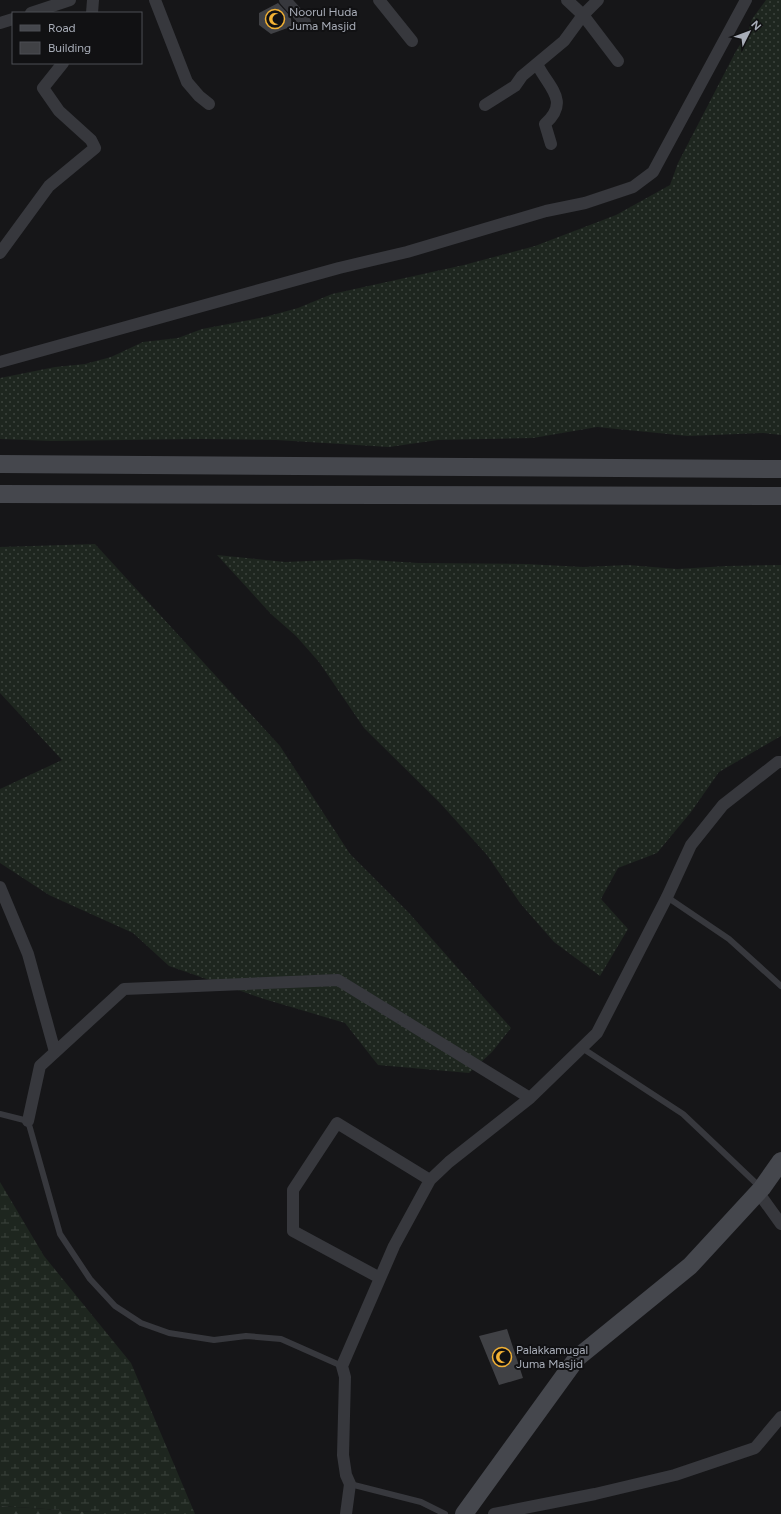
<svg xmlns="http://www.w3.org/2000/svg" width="781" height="1514" font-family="Figtree,sans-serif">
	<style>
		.grass { fill: url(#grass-dots) }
		.forest { fill: url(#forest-firs) }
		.wetland { fill: url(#wetland-marsh) }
		.building { fill: #404145 }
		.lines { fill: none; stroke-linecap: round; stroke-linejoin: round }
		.lane { stroke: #37383d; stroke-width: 6 }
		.street { stroke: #37383d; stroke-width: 12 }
		.secondary { stroke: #45474d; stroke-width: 18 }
		.labels { text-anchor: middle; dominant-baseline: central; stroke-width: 4; stroke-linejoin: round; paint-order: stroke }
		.poi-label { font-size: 12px; fill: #a8adb8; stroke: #111113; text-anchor: start }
	</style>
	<defs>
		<pattern id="grass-dots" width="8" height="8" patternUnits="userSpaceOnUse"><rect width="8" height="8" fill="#1e261f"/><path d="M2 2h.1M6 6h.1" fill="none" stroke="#3c433d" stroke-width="1.8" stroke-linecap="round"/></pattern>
		<pattern id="forest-firs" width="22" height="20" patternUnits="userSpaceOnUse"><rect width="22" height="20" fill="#1e261f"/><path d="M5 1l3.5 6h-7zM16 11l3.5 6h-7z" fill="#3c433d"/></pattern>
		<pattern id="wetland-marsh" width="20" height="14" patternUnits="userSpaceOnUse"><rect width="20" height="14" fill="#1e261f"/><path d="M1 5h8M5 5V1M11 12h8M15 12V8" fill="none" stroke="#3c433d"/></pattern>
	</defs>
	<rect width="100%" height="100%" fill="#161618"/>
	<path class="grass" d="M766,0H781V435L763,433L688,436L597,427L533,438L438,440L389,447L276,440L201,439L51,441L0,439V378L55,367L85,364L111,357L143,342L178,338L202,329L265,317L298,308L332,294L464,265L535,246L616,215L670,185L678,163L736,51L748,32L752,19Z
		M95,544L280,746L350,854L409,913L511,1028L492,1052L469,1073L378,1065L345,1023L264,999L169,966L133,933L49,895L0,863V789L62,760L0,693V547Z
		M217,555L285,562L356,559L418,563L526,564L583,567L628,565L677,569L727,566L781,565V736L719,772L691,812L657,853L618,868L601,899L628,929L600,976L554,942L520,903L487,855L440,803L364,728L319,662L296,636L271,614Z"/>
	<path class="forest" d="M0,1506L92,1512L97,1514H0Z"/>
	<path class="wetland" d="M0,1182L44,1256L131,1363L195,1514H97L92,1512L0,1506Z"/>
	<path class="building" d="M278,3L290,16L293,26L271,34L259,25V13Z
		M507,1329L523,1378L499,1385L479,1336Z"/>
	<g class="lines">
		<path class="lane" d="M667,897L729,939L781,986
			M582,1048L683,1114L760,1187
			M0,1114L28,1121L60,1234L90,1279L115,1306L141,1323L169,1333L214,1340L246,1336L281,1339L342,1366
			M350,1484L421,1502L445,1514"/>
		<path class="street" d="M155,0L187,82L199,96L209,104
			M285,0L305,22
			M379,0L412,41
			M567,0L583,15L618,61
			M31,13L70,0
			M92,13L93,0
			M0,23L13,19
			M537,64C548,87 571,101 545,124L551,144
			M485,105L515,86L522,76L564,41L583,15L598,0
			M0,253L49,186L95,148L91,140L59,111L43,88L63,63
			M0,362L339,268L407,252L546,211L585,203L633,187L653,172L746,0
			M0,887L28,954L55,1052
			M28,1121L40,1066L124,989L338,980L530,1098
			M758,1192L781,1224
			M380,1278L293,1231V1190L337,1123L430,1180
			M346,1514L350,1484L346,1475L343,1455L345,1377L342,1366L394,1246L430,1180L449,1162L530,1098L597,1033L667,897L691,845L723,805L778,762H781
			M494,1514L595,1494L675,1475L755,1448L781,1417"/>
		<path class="secondary" d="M0,464L781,469
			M0,494L781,496
			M464,1514L577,1358L690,1266L762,1188L781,1161"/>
	</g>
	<defs>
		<symbol id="mosque-ring" viewBox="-11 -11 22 22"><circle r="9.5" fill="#111113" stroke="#f2b134" stroke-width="1.5"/><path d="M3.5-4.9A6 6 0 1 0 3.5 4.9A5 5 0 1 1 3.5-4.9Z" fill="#f2b134"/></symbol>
	</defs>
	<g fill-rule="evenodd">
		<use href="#mosque-ring" x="264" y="8" width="22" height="22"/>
		<use href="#mosque-ring" x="491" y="1346" width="22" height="22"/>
	</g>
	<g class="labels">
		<g class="poi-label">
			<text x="289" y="12">Noorul Huda<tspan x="289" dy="14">Juma Masjid</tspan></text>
			<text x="516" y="1350">Palakkamugal<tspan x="516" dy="14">Juma Masjid</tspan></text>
		</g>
	</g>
	<rect x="12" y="12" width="130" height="52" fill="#111113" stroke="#4d4f55"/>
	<rect x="20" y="25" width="20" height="6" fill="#45474d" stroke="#4d4f55"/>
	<text x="48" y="32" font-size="12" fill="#a8adb8">Road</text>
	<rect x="20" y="42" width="20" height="12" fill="#404145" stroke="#4d4f55"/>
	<text x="48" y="52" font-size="12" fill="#a8adb8">Building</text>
	<g transform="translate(749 32) rotate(48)" stroke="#111113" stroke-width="3" paint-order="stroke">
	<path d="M0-3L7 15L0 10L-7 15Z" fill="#a8adb8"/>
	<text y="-6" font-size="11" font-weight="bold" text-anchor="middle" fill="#a8adb8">N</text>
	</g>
</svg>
